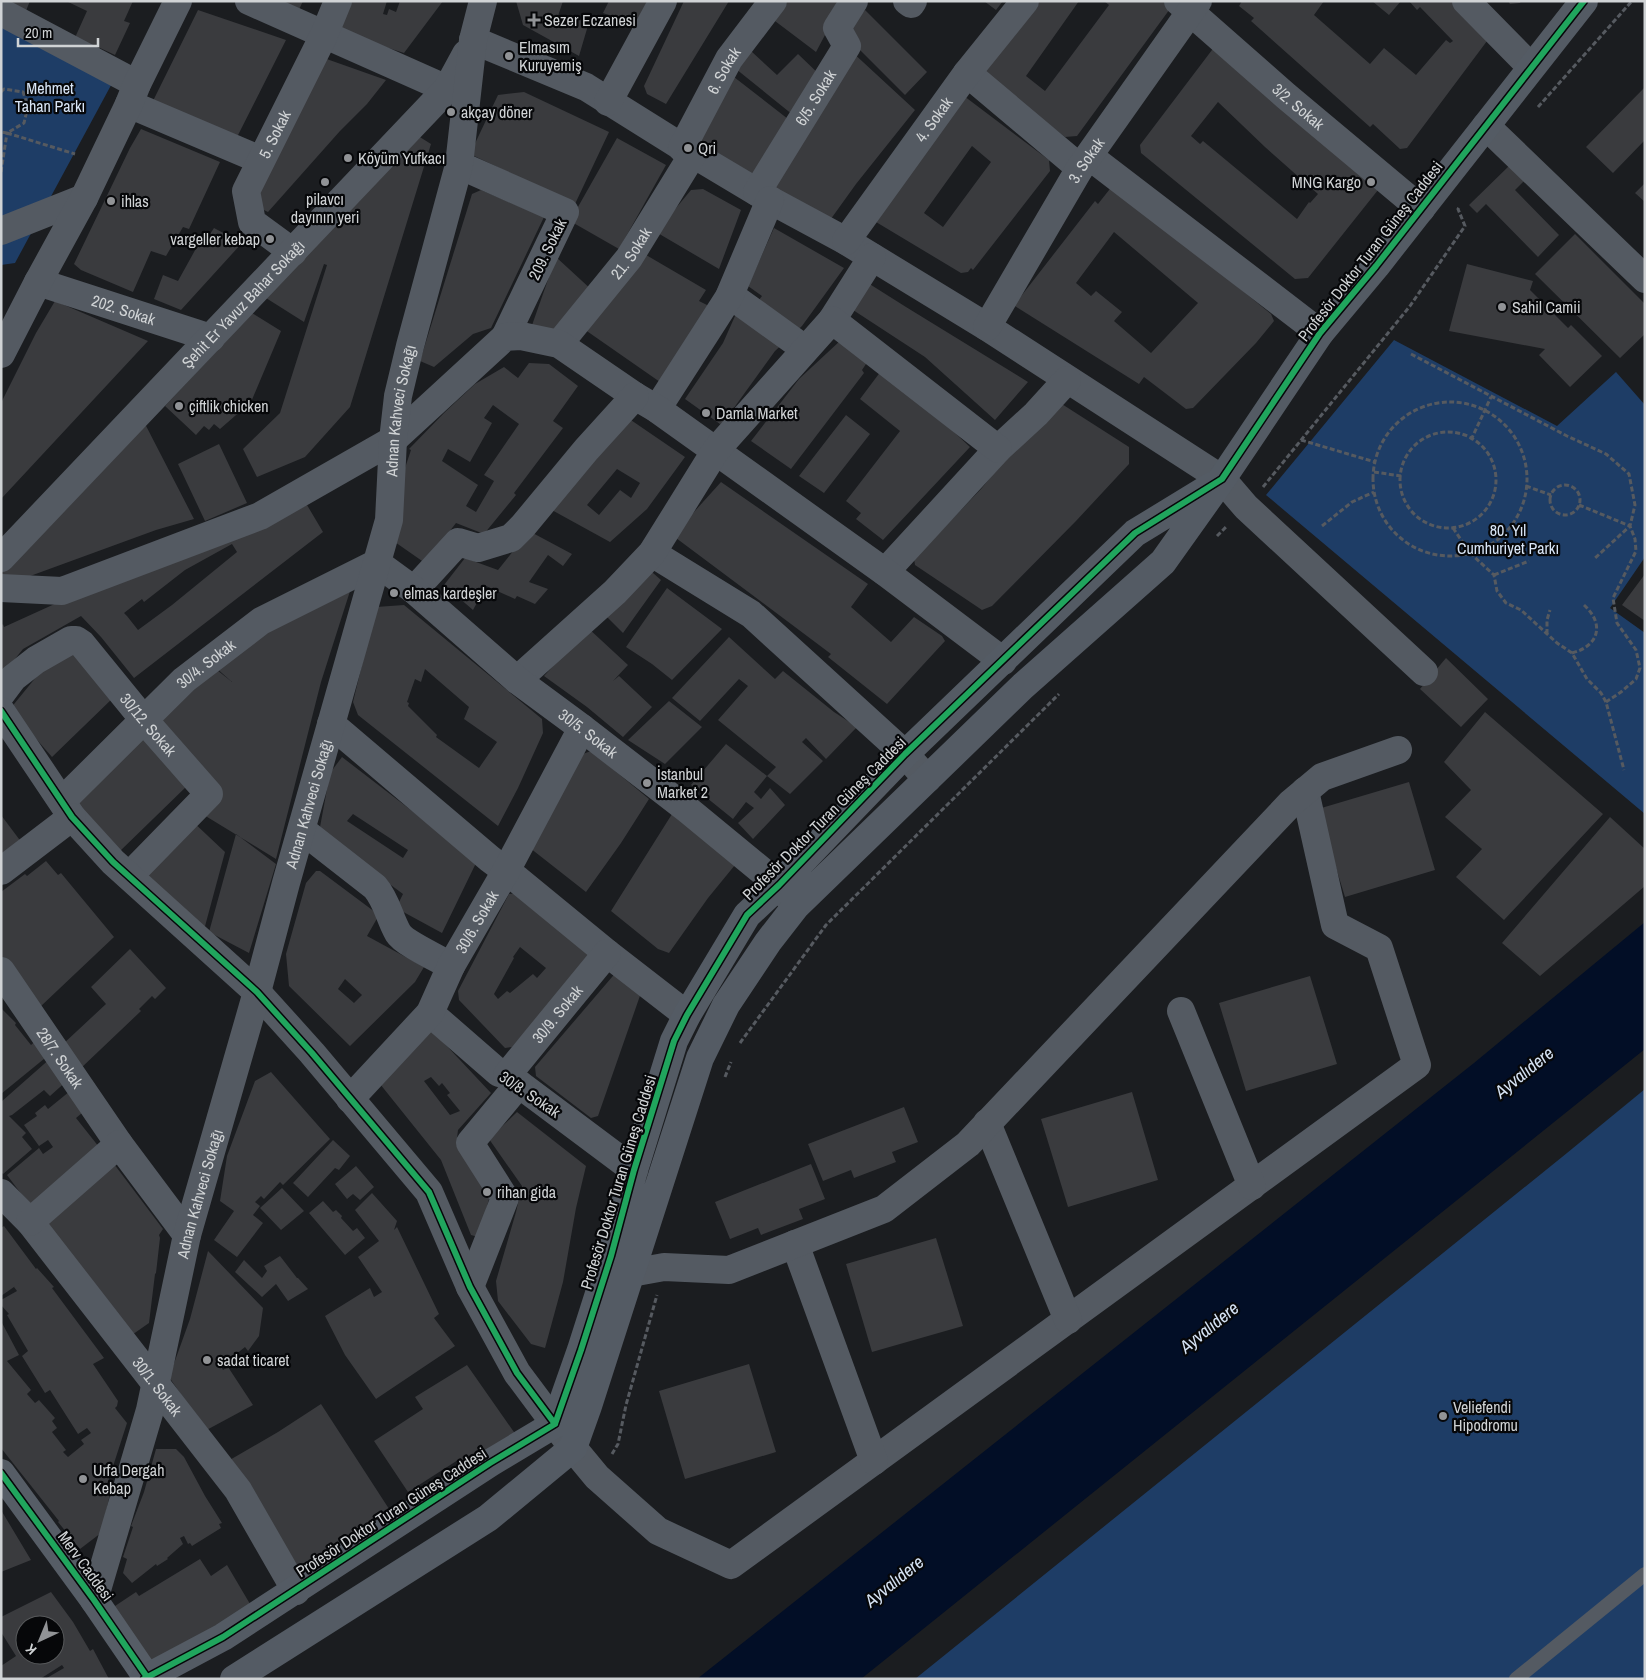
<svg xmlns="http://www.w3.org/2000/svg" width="1646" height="1680" font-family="'Archivo Narrow',sans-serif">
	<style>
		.green { fill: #1e3d66 }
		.water { fill: #020e26 }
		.building { fill: #3a3b3e; fill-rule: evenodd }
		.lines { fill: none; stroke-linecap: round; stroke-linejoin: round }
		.path { stroke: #565a60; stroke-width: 3; stroke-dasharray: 5 2.5; stroke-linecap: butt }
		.lane { stroke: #545a62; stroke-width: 14 }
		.street { stroke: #545a62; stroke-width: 28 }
		.secondary { stroke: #565d66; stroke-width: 28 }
		.primary { stroke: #545b64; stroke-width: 28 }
		.cycleway-casing { stroke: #060709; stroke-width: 9 }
		.cycleway { stroke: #20a55d; stroke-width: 6 }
		.poi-dot { fill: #919396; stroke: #060709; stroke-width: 2 }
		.labels { text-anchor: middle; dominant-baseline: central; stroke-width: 4.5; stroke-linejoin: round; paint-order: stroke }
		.poi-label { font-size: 16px; fill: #d0d3d5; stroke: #060709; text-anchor: start }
		.street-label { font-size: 16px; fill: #d0d3d5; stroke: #060709 }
		.park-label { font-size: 16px; fill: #d9e6f7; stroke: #060709 }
		.water-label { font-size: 18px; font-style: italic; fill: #d6e3f4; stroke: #060709 }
	</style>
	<rect width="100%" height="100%" fill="#1b1d20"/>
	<path class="green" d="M1,19L116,76L15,263L1,265Z
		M1394,340L1557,426L1616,372L1645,405V557L1610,608L1645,633V814L1266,495Z
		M1645,1089V1679H915L1567,1153Z"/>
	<path class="water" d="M1645,922V1049L861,1679H697L1474,1063Z"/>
	<path class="building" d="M1,1H30L23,18Z
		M66,1H133L124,21L130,23L115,55L100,48L97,53L73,42L87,11Z
		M261,1H303L297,14Z
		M347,1H387L383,14L387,15L389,9L396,12L400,1H443L404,53L332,30Z
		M516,1H563L558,16L589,22L579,56L523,25Z
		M609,1H649L637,26L603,13Z
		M684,1H729L666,104L647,94L644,86Z
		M787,1H843L816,52L775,21Z
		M984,1H1003L996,10Z
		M1034,1H1079L1026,76L1045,91L1109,5L1104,1L1175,2L1077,136L1065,137L980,71Z
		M1242,1H1324L1314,15L1370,64L1384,48L1416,75L1446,40L1450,43L1453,41L1420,7L1417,10L1409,1H1455L1490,37L1407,148L1400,149L1373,124L1370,127L1251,21L1254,18L1239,6Z
		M1372,1H1401L1389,15Z
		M1508,1H1521L1520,3L1510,4Z
		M198,10L286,40L234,143L149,109Z
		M865,10L927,72L905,95L844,34Z
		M1215,46L1378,190L1308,278L1295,279L1141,153L1140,145ZM1218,102L1265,147L1318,194L1310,203L1309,202L1297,219L1203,141L1200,144L1191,136Z
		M850,50L915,110L856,184L828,223L767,189Z
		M751,51L777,75L798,54L822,77L793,115L736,69Z
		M321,57L386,80L367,104L340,131L268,212L249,203Z
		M734,77L788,119L755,179L693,141Z
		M1645,87V140L1613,173L1586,147Z
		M524,92L609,132L575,204L470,154L498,95Z
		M964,96L1049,160L1050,171L973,270L971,268L968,272L961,273L871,219ZM972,146L991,162L943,227L924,213Z
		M141,129L220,162L189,229L183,227L166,256L151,251L133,292L81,270L74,264L130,148Z
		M415,134L431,144L350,407L305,457L257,477L243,449L280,413L327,265L324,264L304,322L266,298Z
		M617,138L666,165L619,249L570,221Z
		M1510,165L1525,180L1515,190L1559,235L1538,257L1486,204L1477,213L1469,205Z
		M1645,183V202L1635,193Z
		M1113,185L1271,314L1274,321L1256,343L1193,408L1186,409L1144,377L1139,384L1015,306V304L1095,201L1098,204ZM1114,232L1198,303L1151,353L1114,321L1122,312L1096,291L1091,296L1076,283Z
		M703,189L741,210L719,269L656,232L691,190Z
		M481,190L544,217L491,328L473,334L434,367L420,361L472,194Z
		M214,228L242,243L181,310L154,299L163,275L178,281L204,234H210Z
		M774,228L844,268L802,326L790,337L752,309L762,296L748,286Z
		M1575,234L1645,304V334L1620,358L1535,274Z
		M641,252L706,290L699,301L709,306L660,382L581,327Z
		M556,257L594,292L556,338L531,328Z
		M1467,264L1533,281L1530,290L1568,328L1571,325L1602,356L1570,387L1539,355L1545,349L1449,331Z
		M868,283L906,307L1028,382L995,420L925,357L850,308Z
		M55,301L148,341L1,499V403L36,333Z
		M739,307L787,340L775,351L723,423L720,424L685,399L723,343Z
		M252,313L281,331L251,402L220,429L214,424L209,430L204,426L196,435L165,406Z
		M841,340L868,361L862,370L864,373L791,469L751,441L799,379Z
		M529,363L549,364L578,386L553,421L563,428L514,493L516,495L484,534L456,523L425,563L392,540L404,471L411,450L409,449L445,412L475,384L504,367L518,378ZM493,405L519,424L484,475L494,481L476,512L466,506L478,485L442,461L448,449L470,462L492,423L484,418Z
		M881,371L940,419L970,447L883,540L856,519L861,513L846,501L900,431L860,399Z
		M1054,399L1129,447V464L1076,521L992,606L982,610L915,565L914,559L981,489Z
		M846,415L870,434L824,493L799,476Z
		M625,416L685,457L647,509L610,542L550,509ZM617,469L640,483L631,498L620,490L599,515L587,505Z
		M143,420L194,519L156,530L11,583L1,579V570Z
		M219,444L247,503L205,521L178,464Z
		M721,482L868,584L851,607L891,642L914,617L942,636L945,641L887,704L828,657L831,654L676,538V532Z
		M307,505L323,532L134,678L101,637L81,616L23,649L1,676V626L3,624L4,627L59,602L280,518ZM232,544L237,552L172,605L138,630L127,616L124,613L142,599L144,602L185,570Z
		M529,531L572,554L563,566L548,555L529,582L548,589L535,604L517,596L515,599L486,586L473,610L444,585L465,558L498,570Z
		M645,566L661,580L623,633L601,611Z
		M1645,574V621L1622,605Z
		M351,588L321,682L276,859L199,812L217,793L153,724L217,670L232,682L214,666L265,626Z
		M667,588L722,629L672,680L652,664L626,647Z
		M404,605L542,719L543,733L518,788L498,826L358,715L353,702L376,607ZM425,669L469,707L464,719L497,742L479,768L436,737L437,735L408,706L409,703L407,702L415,679L421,682Z
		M588,628L628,665L613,681L619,676L652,707L623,737L587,707L544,676Z
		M729,637L775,679L783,671L834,712L857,727L826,759L806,738L802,742L823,761L790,794L767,776L776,767L718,720L748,686L739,679L700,721L672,698Z
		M77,651L115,696L52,757L10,709L41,671Z
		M1446,658L1488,699L1461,727L1420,689Z
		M669,701L702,727L665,764L628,740Z
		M1485,712L1603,814L1504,920L1456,877L1482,849L1445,817L1471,790L1444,762Z
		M145,732L189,784L118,853L72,804Z
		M726,744L767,776L754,792L761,799L770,788L785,805L753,839L738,823L754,808L746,802L733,819L691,785Z
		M591,751L649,799L621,843L586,892L530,848L580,755Z
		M342,757L477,861L442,933L396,908L403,894L322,834L320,827L330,773ZM353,814L408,850L403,858L347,821Z
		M1409,782L1435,870L1345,897L1318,809Z
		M672,814L735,865L708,898L669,953L658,949L611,911Z
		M1,815L25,847L1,863Z
		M1610,817L1645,849V886L1540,976L1502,943Z
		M190,819L225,852L204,930L138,874Z
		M236,834L276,864L249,953L209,932Z
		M46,861L58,875L61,873L114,937L40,1007L1,960V892L25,874L27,876Z
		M316,871H320L379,915L367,936L424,967L415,982L350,1046L289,986L286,954L306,883ZM345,979L362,995L354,1003L338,989Z
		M518,893L594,953L512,1047L505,1048L459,1000L458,991L509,894ZM520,947L546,968L537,978L533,974L510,993L507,991L498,999L494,994L514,958L513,957Z
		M130,949L166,988L155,999L152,996L139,1009L141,1011L80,1069L62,1045L106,1004L91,987Z
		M618,970L642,990L598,1116L591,1118L536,1076L535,1067Z
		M1310,976L1337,1064L1246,1091L1219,1003Z
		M1,1008L16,1023L15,1025L31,1045L38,1039L50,1054L1,1094Z
		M428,1026L491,1093L458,1130L457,1138L470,1154L492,1189L478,1237L471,1235L441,1160L376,1079ZM431,1077L439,1086L442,1083L450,1093L447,1095L460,1111L450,1115L424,1081Z
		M52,1057L69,1079L50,1096L44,1090L12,1115L9,1116L26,1133L22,1137L32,1149L3,1174L1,1172V1102Z
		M271,1072L330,1139L283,1185L280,1182L264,1199L261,1196L255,1202L260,1206L253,1215L263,1223L237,1257L214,1240L234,1211L220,1201L227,1156L255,1081Z
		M75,1087L88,1108L76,1118L103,1152L31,1207L7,1175L39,1148L43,1154L53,1147L48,1140L39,1146L24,1125L37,1116L35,1113L45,1105L48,1109Z
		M1132,1092L1158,1180L1068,1207L1041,1119Z
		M904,1107L918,1142L892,1152L896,1162L854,1178L851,1170L823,1181L808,1144Z
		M517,1112L586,1166L576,1208L563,1282L545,1348L531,1344L498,1301L496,1281L516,1212L522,1186L489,1139Z
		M333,1140L350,1156L339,1170L335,1168L308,1197L293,1183Z
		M114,1164L163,1229L159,1235L160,1238L156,1273L155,1274L149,1323L129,1337L41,1220Z
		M811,1164L825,1199L799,1209L803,1219L761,1235L758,1228L730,1239L715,1202Z
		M356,1166L374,1187L360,1200L353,1194L347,1199L335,1184Z
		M282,1188L304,1211L281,1230L260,1208Z
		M372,1193L397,1221L394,1230L397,1227L439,1314L434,1318L455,1346L376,1399L345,1355L325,1316L370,1288L374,1297L382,1292L358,1257L379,1241L355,1210Z
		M323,1201L333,1212L336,1210L342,1216L341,1218L353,1231L357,1228L365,1238L345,1255L309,1213Z
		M4,1226L36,1269L37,1268L54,1287L52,1288L104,1358L93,1364L118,1401L117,1406L115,1408L127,1423L106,1488L111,1490L101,1533L80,1549L58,1522L59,1521L1,1448V1321L19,1355L7,1361L31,1390L27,1394L35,1403L39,1400L55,1418L52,1421L57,1428L52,1432L66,1450L63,1452L68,1457L84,1444L81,1440L91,1433L87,1428L78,1434L50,1390L45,1393L22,1356L28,1351L7,1315L9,1314L1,1305V1300L17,1291L14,1287L24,1280L1,1296V1228Z
		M936,1238L963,1326L872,1352L846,1264Z
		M208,1251L263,1308L259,1336L248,1351L245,1347L230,1359L228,1356L219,1363L223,1370L228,1367L253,1405L201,1433L180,1393L167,1374L172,1369L190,1319Z
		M280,1256L297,1278H298L308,1289L288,1301L276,1284L262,1297L235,1272L244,1260L262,1278L267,1271L264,1266Z
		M749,1364L776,1452L685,1479L659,1391Z
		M467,1365L516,1435L467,1473L458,1460L408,1492L374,1441L423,1409L415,1397Z
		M321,1404L391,1512L297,1575L228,1461L278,1432Z
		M156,1449H176L184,1457L205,1496L222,1523L219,1524L221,1528L192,1546L190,1543L188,1544L184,1536L180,1538L183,1544L167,1558L168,1559L157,1566L156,1564L132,1583L123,1573L127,1559L123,1557L133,1527L131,1526L144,1492Z
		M1,1510L31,1560L1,1572Z
		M200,1559L211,1576L227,1565L253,1609L150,1665L115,1614V1606L136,1592L139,1596Z
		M51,1592L73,1622L90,1651L93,1649L109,1679H45L64,1668L62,1665L40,1679H1V1666L16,1656L1,1632V1617ZM25,1625H55V1655H25Z"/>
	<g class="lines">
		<path class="path" d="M1,92L4,89L23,92L28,106L24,123L7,133L1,132
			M1538,107L1632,1
			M7,133L75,154
			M1,172L7,133
			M1411,354L1567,436L1606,454L1629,474L1635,505L1630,526L1594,559
			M1373 479a77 77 0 1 1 154 0a77 77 0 1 1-154 0Z
			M1400 480a48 48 0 1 1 96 0a48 48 0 1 1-96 0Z
			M1301,440L1375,462
			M1471,440L1491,397
			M1374,472L1401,476
			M1550 500a15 15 0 1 1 30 0a15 15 0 1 1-30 0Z
			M1526,486L1551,495
			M1263,487L1410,306L1465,226L1458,209L1460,206
			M1579,505L1630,526L1635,539L1636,551L1613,598L1617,623L1636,650L1640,668L1636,679L1621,692L1606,702
			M1322,526L1352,502L1374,492
			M1453,528L1470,553L1494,575L1497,591L1506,603L1521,610L1557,643L1572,653L1587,679L1601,693L1606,702L1624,770
			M1217,536L1227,526
			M1494,575L1529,561
			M1547,634V620L1550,610
			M1572,653C1599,646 1605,624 1584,605
			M740,1043L826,925L1059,694
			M725,1077L731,1062
			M612,1454L618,1444L626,1405L657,1295"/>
		<path class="lane" d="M1516,1679L1645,1574"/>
		<g class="street">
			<path d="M249,1L447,89"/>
			<path d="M907,1L911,4L913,1"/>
			<path id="s1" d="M1178,1L1286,96L1421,209"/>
			<path d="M1466,1L1531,67"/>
			<path d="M1,12L137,84"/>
			<path d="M473,40L586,87L693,154L770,200L846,241L987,327L1222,479L1246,507L1424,672"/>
			<path d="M967,73L1080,168"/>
			<path d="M608,102L663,1"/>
			<path d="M129,104L261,160"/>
			<path d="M1486,126L1645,279"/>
			<path id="s2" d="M682,148L729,59L773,1"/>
			<path d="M1089,156L1320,333"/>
			<path d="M459,165L565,212L505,337"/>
			<path id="s3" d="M757,192L847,46L837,28L854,1"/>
			<path d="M1,231L84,198"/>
			<path id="s4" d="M846,241L967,73L1025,1"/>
			<path id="s5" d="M293,252L252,222L246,191L324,35L338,1"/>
			<path id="s6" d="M38,282L211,338"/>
			<path d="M730,295L805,349"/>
			<path d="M832,320L872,257"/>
			<path id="s7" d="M987,327L1080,168L1198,1"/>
			<path id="s8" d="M559,344L629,258L693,154"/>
			<path d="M1,354L38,282L84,198L129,104L137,84L178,1"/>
			<path d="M657,409L729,297L770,200"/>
			<path d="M652,553L751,614L905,754L927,779"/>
			<path id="s9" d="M1,558L447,89L466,54"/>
			<path d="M885,572L998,449L1036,414L1067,380"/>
			<path d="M1,588L62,591L260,516L393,440L505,337L521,336L559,344L635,396L657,409L885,572L1003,661"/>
			<path d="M414,590L458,542L478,548L511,538L523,526L586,450L635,396"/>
			<path d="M517,680L615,592L652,553L716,450L832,320L998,449"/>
			<path id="s10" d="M1,694L13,678L36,660L71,640H76L82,644L144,720L209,794L129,876"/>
			<path d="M1,711L72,817L113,862L257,992L312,1053L429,1192L470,1287L517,1373L573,1448L597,1477L658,1531L731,1565L1417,1065L1379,948L1335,925L1305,791"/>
			<path d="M331,724L490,859L518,880L607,953L687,1015"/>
			<path id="s11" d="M62,801L184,680L261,621L377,563L414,590L517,680L582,728L688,810L779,885L794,904"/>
			<path d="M302,830L375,887C387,901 389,917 398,933C404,943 439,959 451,966"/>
			<path d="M1,871L72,817"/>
			<path id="s12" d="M1,971L119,1144"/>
			<path d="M1181,1011L1252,1186"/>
			<path d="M430,1013L499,1073L507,1075L519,1084L634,1170"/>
			<path id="s13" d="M507,1075L607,953"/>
			<path id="s14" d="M350,1099L430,1013L451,966L506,871L582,728"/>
			<path d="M987,1123L1068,1320"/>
			<path id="s15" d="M1,1193L30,1222L238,1490L296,1591"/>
			<path d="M30,1222L119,1144L187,1235"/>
			<path d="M795,1244L874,1461"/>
			<path d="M631,1273L664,1267L729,1270L884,1209L968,1144L1291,803L1322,777L1398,750"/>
			<path d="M470,1287L505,1198L470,1143L519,1084"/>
			<path id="s16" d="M94,1600L150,1410L187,1235L257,992L286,883L389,520L393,440L398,396L410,346L459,165L473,40L483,1"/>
		</g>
		<path class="secondary" d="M1,1473L94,1600L148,1679"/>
		<path class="primary" d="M144,1679L223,1637L490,1463L555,1424L581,1350L611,1256L634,1170L674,1041L687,1015L747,915L779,885L905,754L1135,533L1212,486
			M234,1679L488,1518L573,1448L588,1406L700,1058L726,1005L768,942L796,906L1023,686L1163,562L1222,479L1320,333L1376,266L1584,1"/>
		<defs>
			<path id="cycleway" d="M1,711L72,817L113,862L257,992L312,1053L429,1192L470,1287L517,1373L555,1424
				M1,1473L94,1600L147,1677
				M144,1679L223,1637L490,1463L555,1424L581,1350L611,1256L634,1170L674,1041L687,1015L747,915L779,885L905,754L1135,533L1222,479L1320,333L1376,266L1584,1"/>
		</defs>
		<use href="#cycleway" class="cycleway-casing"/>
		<use href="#cycleway" class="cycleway"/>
	</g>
	<g class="poi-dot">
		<path d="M531.5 12.5h5v5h5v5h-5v5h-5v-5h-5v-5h5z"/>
		<circle cx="509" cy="56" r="5"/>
		<circle cx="451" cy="112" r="5"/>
		<circle cx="688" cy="148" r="5"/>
		<circle cx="348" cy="158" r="5"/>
		<circle cx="325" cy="182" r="5"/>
		<circle cx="1371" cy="182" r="5"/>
		<circle cx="111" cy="201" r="5"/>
		<circle cx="270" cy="239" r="5"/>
		<circle cx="1502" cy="307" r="5"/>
		<circle cx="179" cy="406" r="5"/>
		<circle cx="706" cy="413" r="5"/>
		<circle cx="394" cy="593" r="5"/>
		<circle cx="647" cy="783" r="5"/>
		<circle cx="487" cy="1192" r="5"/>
		<circle cx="207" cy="1360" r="5"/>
		<circle cx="1443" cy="1416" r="5"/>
		<circle cx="83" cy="1479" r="5"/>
	</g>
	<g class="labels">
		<g class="poi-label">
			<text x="544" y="20">Sezer Eczanesi</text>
			<text x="519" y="47">Elmasım<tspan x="519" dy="18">Kuruyemiş</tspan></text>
			<text x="461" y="112">akçay döner</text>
			<text x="698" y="148">Qri</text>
			<text x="358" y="158">Köyüm Yufkacı</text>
			<text x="1361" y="182" text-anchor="end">MNG Kargo</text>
			<text x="325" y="199" text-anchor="middle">pilavcı<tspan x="325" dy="18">dayının yeri</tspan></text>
			<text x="121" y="201">ihlas</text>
			<text x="260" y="239" text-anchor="end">vargeller kebap</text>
			<text x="1512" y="307">Sahil Camii</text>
			<text x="189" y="406">çiftlik chicken</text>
			<text x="716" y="413">Damla Market</text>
			<text x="404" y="593">elmas kardeşler</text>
			<text x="657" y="774">İstanbul<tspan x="657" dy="18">Market 2</tspan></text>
			<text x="497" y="1192">rihan gida</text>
			<text x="217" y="1360">sadat ticaret</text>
			<text x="1453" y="1407">Veliefendi<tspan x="1453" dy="18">Hipodromu</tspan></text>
			<text x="93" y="1470">Urfa Dergah<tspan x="93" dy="18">Kebap</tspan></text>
		</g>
		<g class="street-label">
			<text stroke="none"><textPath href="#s2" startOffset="88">6. Sokak</textPath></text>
			<text stroke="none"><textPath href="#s3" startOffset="111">6/5. Sokak</textPath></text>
			<text stroke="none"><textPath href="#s1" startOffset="160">3/2. Sokak</textPath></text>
			<text stroke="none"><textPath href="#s4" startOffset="150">4. Sokak</textPath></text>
			<text stroke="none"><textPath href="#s5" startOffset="146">5. Sokak</textPath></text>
			<text stroke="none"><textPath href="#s7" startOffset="194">3. Sokak</textPath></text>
			<text transform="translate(547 249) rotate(-64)">209. Sokak</text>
			<text transform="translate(1370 251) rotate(-52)">Profesör Doktor Turan Güneş Caddesi</text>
			<text stroke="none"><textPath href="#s8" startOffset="116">21. Sokak</textPath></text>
			<text stroke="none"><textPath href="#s9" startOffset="351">Şehit Er Yavuz Bahar Sokağı</textPath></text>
			<text stroke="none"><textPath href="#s6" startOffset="90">202. Sokak</textPath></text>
			<text stroke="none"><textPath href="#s16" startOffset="1230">Adnan Kahveci Sokağı</textPath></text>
			<text stroke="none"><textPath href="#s11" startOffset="199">30/4. Sokak</textPath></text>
			<text stroke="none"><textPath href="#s10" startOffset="206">30/12. Sokak</textPath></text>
			<text stroke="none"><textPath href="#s11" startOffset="670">30/5. Sokak</textPath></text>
			<text stroke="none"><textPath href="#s16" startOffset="825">Adnan Kahveci Sokağı</textPath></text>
			<text transform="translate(824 818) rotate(-45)">Profesör Doktor Turan Güneş Caddesi</text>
			<text stroke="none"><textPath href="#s14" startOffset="220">30/6. Sokak</textPath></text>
			<text stroke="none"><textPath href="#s13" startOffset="79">30/9. Sokak</textPath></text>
			<text stroke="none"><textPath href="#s12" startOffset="105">28/7. Sokak</textPath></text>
			<text transform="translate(530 1094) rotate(34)">30/8. Sokak</text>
			<text transform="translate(618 1182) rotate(-73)">Profesör Doktor Turan Güneş Caddesi</text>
			<text stroke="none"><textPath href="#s16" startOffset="420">Adnan Kahveci Sokağı</textPath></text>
			<text stroke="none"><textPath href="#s15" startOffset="249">30/1. Sokak</textPath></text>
			<text transform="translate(391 1512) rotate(-33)">Profesör Doktor Turan Güneş Caddesi</text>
			<text transform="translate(86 1566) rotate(54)">Merv Caddesi</text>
		</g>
		<g class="park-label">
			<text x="50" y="88">Mehmet<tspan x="50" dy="18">Tahan Parkı</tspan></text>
			<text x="1508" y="530">80. Yıl<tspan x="1508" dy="18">Cumhuriyet Parkı</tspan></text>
		</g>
		<g class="water-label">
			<text transform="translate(1524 1072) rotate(-39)">Ayvalıdere</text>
			<text transform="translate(1209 1327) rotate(-39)">Ayvalıdere</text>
			<text transform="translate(894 1581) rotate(-39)">Ayvalıdere</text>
		</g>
	</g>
	<rect width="1646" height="1680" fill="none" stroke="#d0d3d5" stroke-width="5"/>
	<g transform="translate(40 1640) rotate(224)"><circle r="24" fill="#060709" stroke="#57595b"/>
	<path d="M0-4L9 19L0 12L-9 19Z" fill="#919396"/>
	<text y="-8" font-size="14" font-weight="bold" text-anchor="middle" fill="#d0d3d5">K</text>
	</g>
	<path d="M18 38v8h80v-8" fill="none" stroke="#d0d3d5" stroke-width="2.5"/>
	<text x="25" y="38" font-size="15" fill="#d0d3d5" stroke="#060709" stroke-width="4" paint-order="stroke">20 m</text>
</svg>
